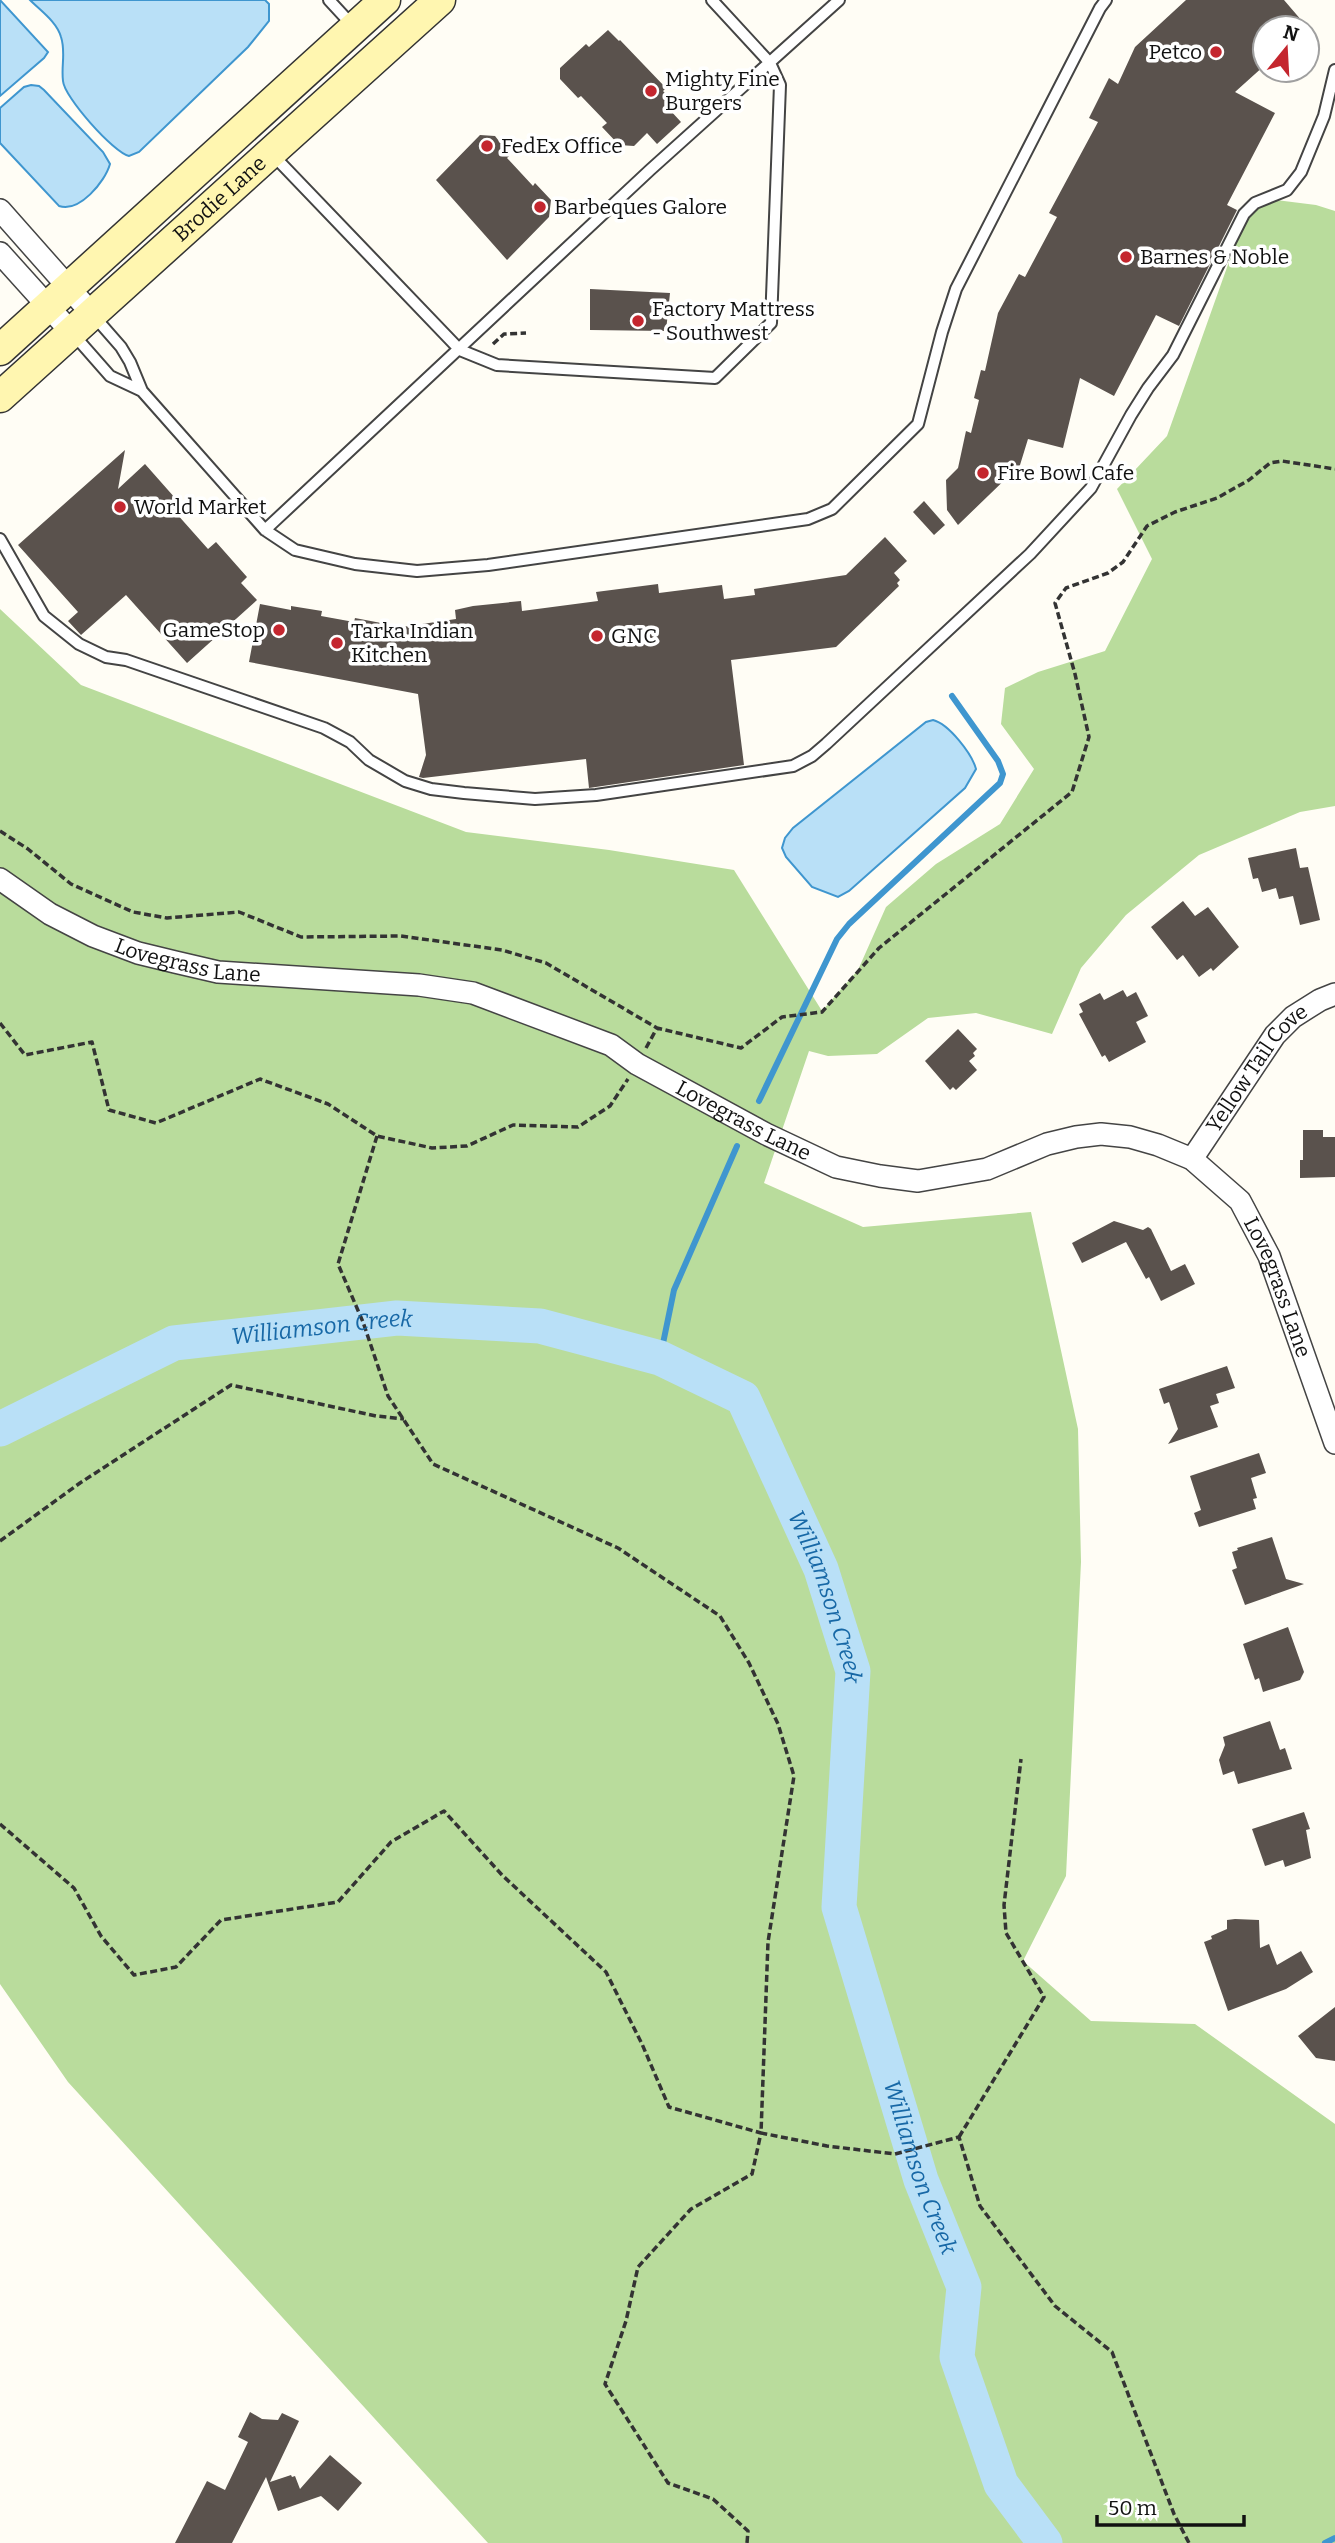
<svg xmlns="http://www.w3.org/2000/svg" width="1335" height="2543" font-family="Bitter,serif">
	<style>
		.forest { fill: #b9dc9c }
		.water { fill: #b9e0f7; stroke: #3f96cf; stroke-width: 2 }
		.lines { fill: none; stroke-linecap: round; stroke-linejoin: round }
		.stream { stroke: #3f96cf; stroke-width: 6 }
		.river { stroke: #b9e0f7; stroke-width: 35 }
		.building { fill: #5a524d }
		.lane-casing { stroke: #444; stroke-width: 14 }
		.street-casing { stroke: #444; stroke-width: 24 }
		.secondary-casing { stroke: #333; stroke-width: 33 }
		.path { stroke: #333; stroke-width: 3.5; stroke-dasharray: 7 3.5; stroke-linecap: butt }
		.lane { stroke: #fff; stroke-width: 10 }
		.street { stroke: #fff; stroke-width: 21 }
		.secondary { stroke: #fff6b0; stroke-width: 30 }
		.poi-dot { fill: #c4262e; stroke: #fff; stroke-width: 2.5 }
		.labels { text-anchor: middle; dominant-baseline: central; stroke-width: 7; stroke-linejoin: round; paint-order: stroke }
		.poi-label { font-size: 21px; fill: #111; stroke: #fff; text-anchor: start }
		.street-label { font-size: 21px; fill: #111; stroke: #fff }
		.water-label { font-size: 23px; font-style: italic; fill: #1768a6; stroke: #fff }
	</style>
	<rect width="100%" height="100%" fill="#fffdf5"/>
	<path class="forest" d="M1252,197L1316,205L1335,211V806L1300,812L1199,855L1126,915L1081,968L1052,1034L976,1013L928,1018L877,1054L828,1056L809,1051L764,1183L863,1227L1031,1212L1078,1429L1081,1562L1066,1876L1023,1961L1091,2021L1195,2024L1335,2124V2543H488L68,2082L0,1984V609L81,685L466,832L609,850L734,870L822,1011L858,970L886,907L936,864L1000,824L1034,769L1001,724L1005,688L1038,672L1105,651L1152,559L1117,489L1167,436Z"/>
	<path class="water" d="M0,0L48,52L44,58L0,96Z
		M30,0H265L269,4V21L248,47L139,152L129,156C114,153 64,97 63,81C61,66 66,52 61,37C57,22 41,11 30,0Z
		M31,85L39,86L44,90L103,152L110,164C105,182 79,213 59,206L0,143V108L24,87Z
		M933,720C949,724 972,754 976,769L965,788L849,891L838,897L812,887L786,857L782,848L785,838L793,828L926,722Z"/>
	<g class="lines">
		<path class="stream" d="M759,1101L837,939L849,924L1000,783L1003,774L998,761L952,696
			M660,1358L674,1290L737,1146
			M1325,2543L1335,2538"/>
		<path class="river" id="s1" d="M0,1429L174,1343L397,1318L540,1326L660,1358L743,1398L821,1569L853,1671L839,1907L921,2180L964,2287L957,2357L1001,2484L1045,2543"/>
	</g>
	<path class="building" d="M1186,0H1284L1308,28H1265V65L1235,92L1275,113L1227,205L1237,210L1179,326L1156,315L1114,396L1080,378L1063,448L1028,439L1020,465L958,525L947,510L946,480L958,468L966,431L971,433L979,400L974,398L981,370L985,371L998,313L1019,274L1025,277L1057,217L1049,213L1098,122L1089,118L1109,78L1118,84L1135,47Z
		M608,30L619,41L620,40L666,88L663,91L675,104L669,109L681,122L657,144L647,133L634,146L619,145L602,127L607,123L581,96L578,98L560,79V68L586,44L589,47Z
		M480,135L495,136L510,155L507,158L533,186L535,183L551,200L549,217L507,260L436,180Z
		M590,289L670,293L666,331L590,330Z
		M125,450L118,489L145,464L183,507L176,513L208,549L216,542L247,577L241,583L257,600L187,663L126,595L81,635L68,621L78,612L18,545Z
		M924,501L945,525L934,535L913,512Z
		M885,537L907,561L894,573L900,580L897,583L899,586L836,647L731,660L744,765L589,788L586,759L423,778L419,777L426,755L418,694L249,662L260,604L291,610V606L322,611L321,616L354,622L355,618L402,627L456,619L455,610L473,606L521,601L522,611L598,601L596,592L658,584L659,593L722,585L724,599L755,595L754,589L846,575Z
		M1296,848L1300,868L1308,867L1320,920L1300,925L1293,896L1279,899L1276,888L1262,892L1258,878L1253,879L1248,858Z
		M1183,901L1195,916L1208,907L1239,947L1213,971L1211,968L1199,977L1183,955L1177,960L1151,927Z
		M1123,990L1127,997L1136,992L1148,1016L1136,1022L1146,1042L1109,1062L1105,1055L1102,1057L1079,1014L1083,1012L1079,1004L1100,993L1104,1000Z
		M958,1029L977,1049L973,1053L975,1056L969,1061L977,1070L956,1090L953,1087L950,1090L925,1061Z
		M1303,1130H1323V1137H1335V1177L1300,1178V1160H1303Z
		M1114,1221L1143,1230L1148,1227L1151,1229L1171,1271L1185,1264L1195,1284L1161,1301L1149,1277L1146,1279L1126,1242L1082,1263L1072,1243Z
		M1227,1366L1235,1388L1216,1394L1219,1403L1210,1406L1218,1427L1168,1444L1178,1429L1169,1402L1164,1404L1159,1389Z
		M1259,1453L1266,1473L1251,1478L1257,1498L1253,1499L1256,1509L1199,1527L1194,1513L1201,1510L1190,1476Z
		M1272,1537L1286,1579L1304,1584L1245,1605L1232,1570L1237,1568L1232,1552L1238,1550L1237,1548Z
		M1288,1627L1304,1672L1300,1680L1263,1692L1259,1678L1255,1680L1243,1644Z
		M1270,1721L1280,1750L1285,1748L1292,1769L1238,1784L1234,1771L1223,1775L1219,1760L1225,1745L1223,1737Z
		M1304,1812L1310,1829L1306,1830L1311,1858L1285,1867L1283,1860L1265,1866L1252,1829Z
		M1235,1919L1259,1920L1260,1948L1269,1944L1277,1965L1301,1951L1313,1972L1286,1989L1228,2011L1204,1942L1212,1939L1211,1936L1227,1929V1920Z
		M1335,2007V2061L1316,2058L1298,2036Z
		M250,2412L262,2419L278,2420L282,2413L299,2421L270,2482L291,2475L292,2477L295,2476L300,2489L330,2455L362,2483L338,2511L321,2496L278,2511L266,2477L232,2543H175L207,2481L225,2490L248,2442L238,2437Z"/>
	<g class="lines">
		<defs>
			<path id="lane" d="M329,0L353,26
				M272,154L460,350L497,365L715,378L771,323L780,85L770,63L712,0
				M93,315L121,347L130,362L142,391L265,530L295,550L355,564L417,571L488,565L808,519L832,509L918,424L942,332L956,289L1100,8L1106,0
				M74,335L110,376L142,391
				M265,530L650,170L839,0
				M0,539L44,616L79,644L106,657L126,660L324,728L350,742L369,760L405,781L431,789L464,793L535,799L596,795L793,766L812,756L826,744L1030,554L1091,488L1131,415L1148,388L1173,355L1244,214L1255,203L1287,190L1301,172L1324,116L1335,70"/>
			<g id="street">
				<path d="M0,210L93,315"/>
				<path d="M0,253L72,333"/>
				<path id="s2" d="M0,879L50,914L93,936L138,953L175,962L218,972L419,985L473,993L611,1045L637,1064L766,1134L836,1167L880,1176L918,1181L987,1169L1047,1144L1076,1137L1101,1134L1130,1137L1158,1145L1192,1159L1240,1201L1269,1256L1335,1443"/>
				<path id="s3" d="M1192,1159L1275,1035L1293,1017L1320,1000L1335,994"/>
			</g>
			<g id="secondary">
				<path d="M0,350L385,0"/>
				<path id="s4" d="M0,397L440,0"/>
			</g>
		</defs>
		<use href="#lane" class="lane-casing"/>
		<use href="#street" class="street-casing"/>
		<use href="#secondary" class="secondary-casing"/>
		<path class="path" d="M493,344L504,334L526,333
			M0,831L28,849L71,884L133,912L167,918L239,912L301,937L401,936L502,950L546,963L657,1028
			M0,1023L25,1055L92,1042L109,1110L156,1123L260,1079L328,1104L377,1136L432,1148L467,1146L513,1125L578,1127L610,1106L628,1079
			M646,1048L657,1028L741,1048L782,1017L822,1012L879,948L1072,792L1089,737L1075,674L1055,603L1066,588L1108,573L1123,562L1147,526L1175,512L1217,498L1249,480L1270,463L1282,461L1335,469
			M377,1136L338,1264L363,1322L388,1396L433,1464L618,1548L720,1616L749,1663L778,1724L794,1776L768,1942L761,2133L827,2146L895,2154L959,2137L980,2206L1055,2306L1112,2352L1174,2514L1189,2543
			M0,1541L80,1483L231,1385L376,1416L404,1419
			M0,1824L74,1888L101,1936L134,1975L176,1967L221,1920L338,1902L391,1842L444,1811L502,1875L606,1972L642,2044L669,2107L761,2133L752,2174L691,2209L638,2267L626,2321L605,2384L668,2483L713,2499L748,2531L747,2543
			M959,2137L1044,1997L1006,1933L1004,1905L1021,1759"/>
		<use href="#lane" class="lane"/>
		<use href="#street" class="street"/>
		<use href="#secondary" class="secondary"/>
	</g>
	<g class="poi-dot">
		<circle cx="1216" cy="52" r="7"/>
		<circle cx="651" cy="91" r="7"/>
		<circle cx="487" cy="146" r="7"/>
		<circle cx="540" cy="207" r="7"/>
		<circle cx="1126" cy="257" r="7"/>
		<circle cx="638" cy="321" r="7"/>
		<circle cx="983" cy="473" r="7"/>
		<circle cx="120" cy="507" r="7"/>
		<circle cx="279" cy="630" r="7"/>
		<circle cx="597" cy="636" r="7"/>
		<circle cx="337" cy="643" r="7"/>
	</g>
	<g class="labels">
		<g class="poi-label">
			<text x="1202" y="52" text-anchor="end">Petco</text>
			<text x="665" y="79">Mighty Fine<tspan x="665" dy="24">Burgers</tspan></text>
			<text x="501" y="146">FedEx Office</text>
			<text x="554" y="207">Barbeques Galore</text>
			<text x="1140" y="257">Barnes &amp; Noble</text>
			<text x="652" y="309">Factory Mattress<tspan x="652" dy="24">- Southwest</tspan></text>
			<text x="997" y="473">Fire Bowl Cafe</text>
			<text x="134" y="507">World Market</text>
			<text x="265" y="630" text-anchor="end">GameStop</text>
			<text x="351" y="631">Tarka Indian<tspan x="351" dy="24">Kitchen</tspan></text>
			<text x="611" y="636">GNC</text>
		</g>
		<g class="street-label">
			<text stroke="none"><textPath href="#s4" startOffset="296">Brodie Lane</textPath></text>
			<text stroke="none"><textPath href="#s2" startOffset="208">Lovegrass Lane</textPath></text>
			<text stroke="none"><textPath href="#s3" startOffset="112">Yellow Tail Cove</textPath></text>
			<text stroke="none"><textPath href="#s2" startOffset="796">Lovegrass Lane</textPath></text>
			<text stroke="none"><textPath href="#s2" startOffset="1426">Lovegrass Lane</textPath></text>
		</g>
		<g class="water-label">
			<text stroke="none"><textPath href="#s1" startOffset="343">Williamson Creek</textPath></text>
			<text stroke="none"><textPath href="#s1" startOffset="994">Williamson Creek</textPath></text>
			<text stroke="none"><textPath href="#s1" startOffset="1582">Williamson Creek</textPath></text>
		</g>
	</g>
	<g transform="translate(1286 49) rotate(18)"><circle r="33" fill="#ffffff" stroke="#a0a0a0" stroke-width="2"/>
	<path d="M0-5L12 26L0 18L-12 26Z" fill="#c4262e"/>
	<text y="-10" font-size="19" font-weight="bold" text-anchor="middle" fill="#111111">N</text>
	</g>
	<path d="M1097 2515v10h147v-10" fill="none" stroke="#111111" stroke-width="3.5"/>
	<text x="1108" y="2515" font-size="21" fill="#111111" stroke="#ffffff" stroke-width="5" paint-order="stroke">50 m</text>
</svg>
